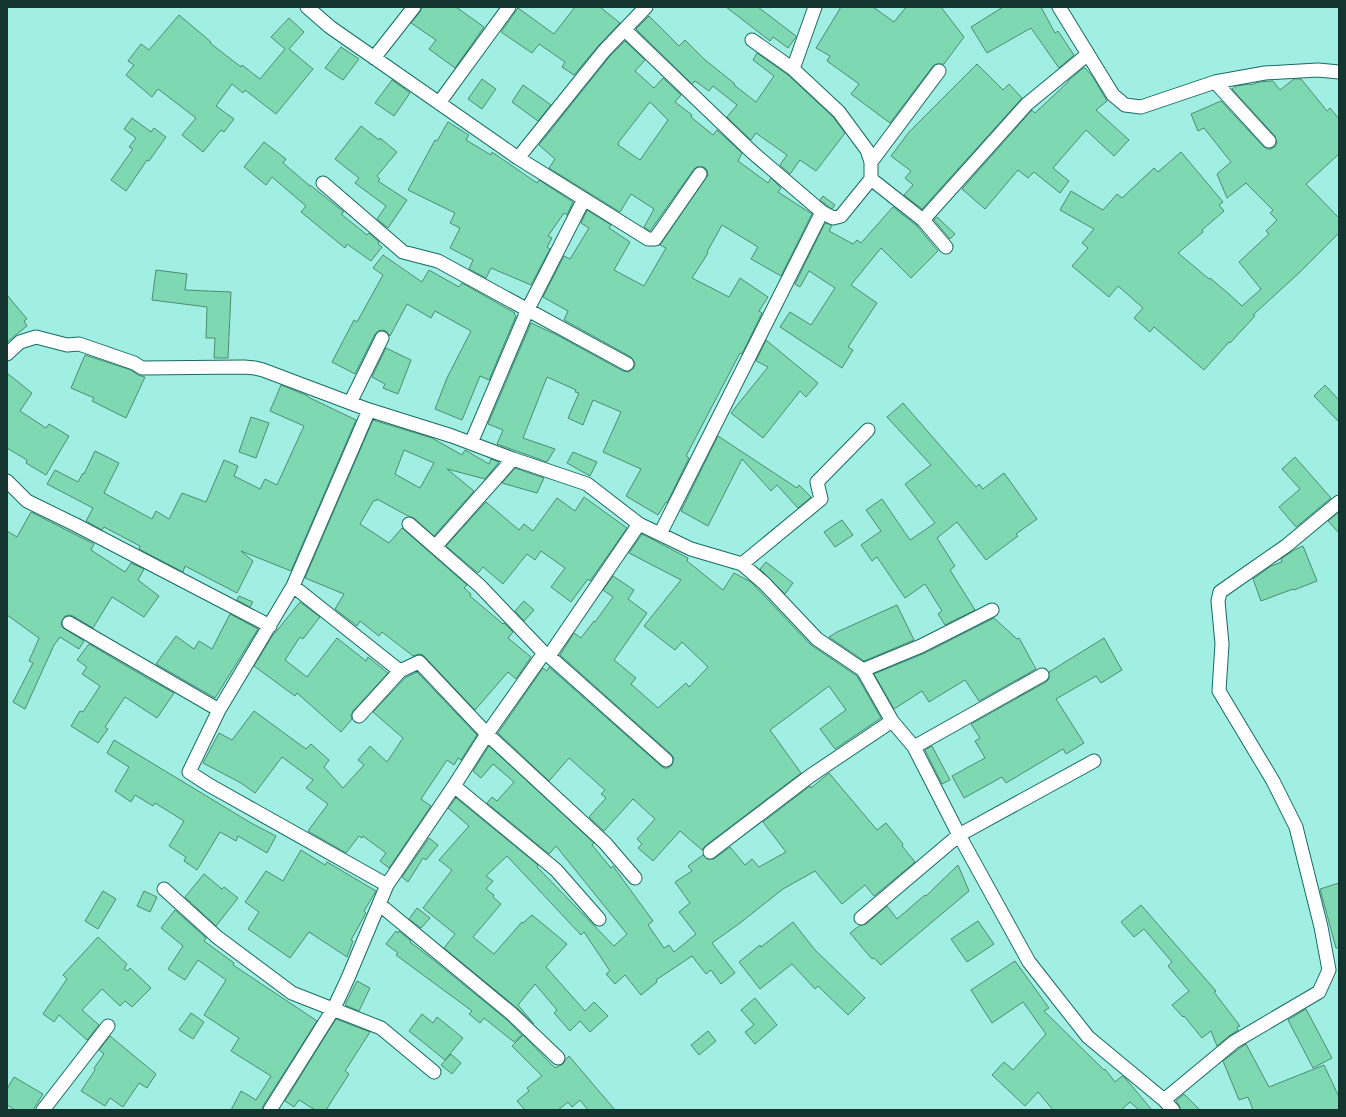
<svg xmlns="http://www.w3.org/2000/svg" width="1346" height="1117" font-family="'DM Sans',sans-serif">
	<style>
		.building { fill: #7ed9b3; stroke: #4e8c72; fill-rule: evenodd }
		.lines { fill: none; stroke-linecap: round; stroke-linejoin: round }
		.street-casing { stroke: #176b63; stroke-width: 15 }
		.street { stroke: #fff; stroke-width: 13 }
	</style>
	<rect width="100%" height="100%" fill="#a1eee3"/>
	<path class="building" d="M422,7H456L484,27L455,68L429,49L436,40L411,23L420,12Z
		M575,7H600L620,23L598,46L574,75L562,67L565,62L539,44L532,53L501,32L518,8L554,34Z
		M726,7H758L796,36V37L788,48L773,37L770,41Z
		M841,7H873L894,22L906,7H941L964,37L944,64H936L933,66L890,123L851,94L859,84L827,61L830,56L816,48Z
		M1003,7H1041L1055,33L1058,31L1074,55L1059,68L1031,28L987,53L971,27Z
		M179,15L211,42L210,43L241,67L242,65L260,79L285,49L271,37L289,18L304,32L289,49L313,69L276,114L245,90L243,93L232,84L216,106L234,119L224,132L221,130L203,152L182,135L196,118L158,89L152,97L126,75L134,65L128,61L141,44L149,50Z
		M649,16L679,46L685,40L704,59L735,84L734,85L756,102L774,76L753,60L757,53L788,75L833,117L845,133L816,171L800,160L790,174L780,165L787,155L756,133L751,140L727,117L737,105L713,86L709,91L695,81L692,84L636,29Z
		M625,41L645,60L635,71L654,88L663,78L681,95L675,102L692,115L691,117L713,135L717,130L742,153L738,161L768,183L771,178L781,188L778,192L812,214L781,276L751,259L758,247L722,225L707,252L708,253L692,278L729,297L740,278L768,297L759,311L762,313L742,354L740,353L686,456L689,458L667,503L666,502L658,515L626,496L641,469L603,452L621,412L593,400L583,425L568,418L579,393L575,392L576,390L547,377L523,438L555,449L547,462L497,444L503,430L488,424L531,323L557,335L623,371L628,372L634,368L635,363L631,357L564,320L568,311L543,297L564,256L570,259L589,228L581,223L587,210L611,225L609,228L630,242L614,270L644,286L666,248L660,245L708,175L707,170L704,167H697L694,169L650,231L644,227L654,209L631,194L620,212L549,168L555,159L539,145L610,56ZM650,102L668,120L640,160L618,145L619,143H618Z
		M341,47L359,59L343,80L325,68Z
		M977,64L1003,90L1009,84L1022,98L922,209L904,195L913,185L905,178L911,171L891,156L909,132Z
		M1083,68H1085L1093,77L1107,101L1096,110L1129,140L1114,156L1086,130L1053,168L1069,181L1060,193L1034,172L1028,178L1018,170L985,209L962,189L1032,110L1035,113L1068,82V81Z
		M482,79L496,89L482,109L468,99Z
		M1294,79H1301L1327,111L1330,108L1339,119V154L1306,184L1339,218V233L1300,272L1253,315L1255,316L1230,343L1229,342L1204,370L1154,327L1150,332L1134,318L1143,308L1118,286L1109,297L1072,266L1088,248L1082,243L1094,229L1060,210L1071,191L1103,210L1117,194L1122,198L1154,168L1158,172L1181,152L1223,202L1219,205L1224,211L1202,230L1203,232L1178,253L1209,279L1210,278L1229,294L1242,306L1261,289L1239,262L1269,234L1266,231L1277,220L1270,213L1273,210L1246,183L1227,198L1217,174L1231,162L1204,128L1198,131L1191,114L1221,101L1263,146L1267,149H1271L1275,147L1277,143L1275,136L1232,89L1236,86L1250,84L1251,85L1259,82L1273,81L1280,90Z
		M392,80L410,93L394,116L375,103Z
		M523,85L551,105L538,121L512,102Z
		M132,118L151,132L154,128L166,137L149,161L147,160L126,191L111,180L133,149L129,147L136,138L124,129Z
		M448,122L469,135L466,140L491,155L492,152L537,183L539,180L573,202L567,215L564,213L548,236L552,238L547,247L550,249L531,285L491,268L486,278L469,269L473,260L450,248L460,228L450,223L455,213L408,190L435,140L437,141Z
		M361,126L379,140L380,138L397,152L377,176L380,179L378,181L407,200L388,228L377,219L386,206L355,183L359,178L335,159Z
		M264,142L286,159L283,163L310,186V185L344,212L341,214L367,235L369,233L379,242L378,244L382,247L371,261L347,244L345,248L301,212L306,206L272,177L266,185L244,167Z
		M823,196L835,205L832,209L820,200Z
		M893,207L917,226L938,251L911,278L881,248L851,285L877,303L848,347L853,350L842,368L780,327L790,312L811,325L835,288L809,271L800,287L795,284L825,223L832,225L829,231L853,244L857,240L861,243Z
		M937,217L955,234L950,239L934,220Z
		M383,255L422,282L429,270L459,287L462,283L515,313L514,314L516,316L489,380L480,376L462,420L435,409L447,378L471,331L435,311L431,318L407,304L390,336L386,331L382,330L378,331L375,334L355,374L332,362L354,320L357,322L383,275L373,268Z
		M156,270L187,274L185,290L231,292L228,358H214L215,338H206L207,307L152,300Z
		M7,295L27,319L24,321L27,326L7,342Z
		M766,340L818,383L806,397L800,391L763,438L731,413L768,367L756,361Z
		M386,348L411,360L398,394L383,388L385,384L372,377Z
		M85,355L131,370L138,375L145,377L126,418L92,401L94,398L71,388Z
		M7,373L32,393L20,411L46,428L49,424L69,436L46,475L26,463L27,460L7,448Z
		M281,385L308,396V397L356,420L291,571L241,551L253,561L237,593L185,566L183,572L139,549L140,546L104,527L102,530L86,521L93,508L47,484L55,470L78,482L83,473L84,474L95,451L119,463L104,493L152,519L156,511L169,519L182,493L206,502L224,460L238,466L234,476L260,489L265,479L277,485L304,426L270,411Z
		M1325,385L1339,400V422L1314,396Z
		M903,403L976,487L979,484L983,489L1004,473L1037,519L1016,534L1018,536L986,560L957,522L937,538L955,566L950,570L975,610L945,625L938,614L942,611L925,584L905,598L877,557L872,561L861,545L881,531L866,510L882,499L910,540L935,523L905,484L931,465L887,417Z
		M251,417L269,423L256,458L239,452Z
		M373,420L432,438L462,455L465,450L489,464L491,459L499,462L485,479L447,469L474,491L434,536L414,518L408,516L377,499L376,501L374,500L360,524L389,543L402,528L467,585L464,588L471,594L470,596L503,624L504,623L513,632L508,638L531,657L516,679L508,672L475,710L424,656L420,654L413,656L382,632L379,636L360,621L357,626L335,609L344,594L305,578ZM404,450L434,463L420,488L395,474Z
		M718,436L797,488L799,485L811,497L798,508L777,485L771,491L742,459L708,526L681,511Z
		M573,452L597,462L590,476L567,463Z
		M1295,457L1331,498L1296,527L1279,507L1300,489L1282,469Z
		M515,468L544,478L537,493L502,483Z
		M584,497L627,528L590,581L588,579L571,602L551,587L565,568L541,551L535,560L527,554L503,584L483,567L478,573L446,546L486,502L519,530L524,524L533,531L557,498L575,511Z
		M31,512L94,544L91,550L125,572L131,563L144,569L138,580L159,596L144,617L112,597L93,628L73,616L69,615L65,616L61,623L62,627L84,641L79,649L60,637L54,645L25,709L13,702L33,663L29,661L39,638L7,615V531L17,537Z
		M1339,512V533L1328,521Z
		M842,520L853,535L835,547L824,532Z
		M642,534L688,558L687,561L723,590L734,573L751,582L811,645L857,676L881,718L835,749L820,729L846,710L829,686L770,730L801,773L705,846L702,850L680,831L653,861L638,848L642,844L637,839L655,819L633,799L604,831L589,817L606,798L601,794L605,790L569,758L549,781L498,733L543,668L547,671L549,667L661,766L664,768H668L672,765L674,758L671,754L560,655L574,633L581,638L594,621L595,622L613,597L603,590L613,576L634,590L628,599L647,613L614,660L636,678L631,684L658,708L686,683L689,687L708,667L682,642L675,650L644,626L681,580L629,553Z
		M1303,546L1317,581L1294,590L1293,589L1261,601L1253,579L1271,566L1282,562L1281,559L1294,550Z
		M766,562L793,583L785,594L760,569Z
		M239,596L253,602L250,607L237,600Z
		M524,601L534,610L524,621L515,611Z
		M300,602L320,617L303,639L300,637L285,660L307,677L337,638L366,661L368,657L388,673L353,711L351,715L352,719L341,732L297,693L295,696L254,666L274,633H275Z
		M897,605L914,640L864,661L829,637L837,632Z
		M230,614L258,629L215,698L156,664L176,636L194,649L199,641L212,649Z
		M994,618L1017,639L1019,638L1036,669L979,701L965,680L929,702L922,691L894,709L874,674L925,653Z
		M1104,638L1122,670L1101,683L1096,676L1056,699L1084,743L1066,754L1063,749L1006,783L1002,777L964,798L952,776L985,758L975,741L980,738L971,724L1046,682L1049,679V672Z
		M89,644L147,678L174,693L157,718L125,697L105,727L108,729L98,743L71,726L80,711L83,712L100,686L82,674L87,667L77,660Z
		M417,672L477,735L461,760L458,758L454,765L447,760L421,799L431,806L389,868L380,861L386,853L363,836L362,838L359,836L346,853L308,831L328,804L306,788L313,780L282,757L255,793L241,783L203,763L219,733L232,740L254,711L306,749L311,744L329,760L324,767L343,788L364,765L358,760L370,746L387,762L403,738L373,712L405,678Z
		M114,740L251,823L276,836L267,853L238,836L236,841L220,832L197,870L184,861L186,857L169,846L184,821L155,803L153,806L135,795L131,802L115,791L129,767L107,753Z
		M489,746L594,843L592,845L611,868L613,866L653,921L648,925L664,948L669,945L674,952L696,934L679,912L690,903L675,882L692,871L688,866L703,855L707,859H714L730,847L745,865L752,859L759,867L786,852L763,822L810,786L811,788L829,773L877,830L886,823L903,844L902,846L915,862L874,896L865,885L842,904L815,871L783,889L740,923L712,943L735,973L721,984L711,970L706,974L692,956L656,980L657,982L641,995L625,975L615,984L606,974L610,971L584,932L581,935L507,856L486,876L493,881L486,889L494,895L493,897L501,904L473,937L494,954L522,922L523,923L532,915L567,944L546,967L585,1011L594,1002L608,1016L590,1032L580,1021L570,1031L554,1013L557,1010L535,984L518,1005L534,1024L517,1008L444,948L455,934L423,908L452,870L439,860L469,826L448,808L456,798L538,865L537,867L614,946L627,934L556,846L549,854L487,803L492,797L497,801L514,782L493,764L481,778L473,771Z
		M932,746L950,780L942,784L925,750Z
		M429,838L438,845L426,860L423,858L408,882L402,877Z
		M301,850L325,865L327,862L376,891L364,911L366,913L351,940L353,941L347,957L309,932L290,958L248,929L259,912L245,902L266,871L283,881Z
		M958,865L969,891L881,965L874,958L872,959L850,933L859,926L866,924L887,906L897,919L925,895L926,896Z
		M204,874L222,889L224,887L238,898L216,926L185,897Z
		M1339,883V948H1336L1320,889Z
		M103,891L116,899L98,929L85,921Z
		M144,891L157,897L150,912L137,906Z
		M1141,905L1216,991L1214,992L1240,1026L1237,1027L1238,1030L1229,1036L1217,1046L1211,1031L1202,1038L1184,1016L1183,1017L1172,1005L1189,991L1168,966L1172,962L1144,929L1134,937L1121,922Z
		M417,908L430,918L421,928L409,919Z
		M175,910L206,938L204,941L234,963L233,965L317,1021L263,1106L262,1110H231L241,1091L256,1100L271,1076L231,1051L239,1038L204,1015L226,980L198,960L185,980L168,969L183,946L161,928Z
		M978,921L994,944L967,962L951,939Z
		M793,922L815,950L865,998L848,1015L818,986L815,989L792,964L760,989L739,962L760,945L761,947Z
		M396,931L398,933L399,931L411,941L410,942L431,958L507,1020L522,1035L514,1042L484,1018L480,1023L469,1014L472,1011L396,955L398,953L386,944Z
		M98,937L127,964L124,969L128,971L130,968L151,988L132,1007L125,1001L120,1006L102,989L82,1010L99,1025L87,1040L59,1015L54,1022L43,1014L67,979L63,975Z
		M1015,961L1049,1008L1044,1011L1104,1070L1105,1069L1115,1082L1122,1076L1126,1079L1152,1110H1139L1130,1102L1121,1110H1053L1038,1092L1025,1106L992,1075L1004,1062L1013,1070L1046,1034L1023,1002L992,1023L971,990Z
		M357,981L370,988L359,1011L345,1005Z
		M755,998L777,1025L755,1044L745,1032L754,1025L741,1010Z
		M1306,1009L1332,1058L1313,1068L1288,1020Z
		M191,1013L204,1022L193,1039L179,1030Z
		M422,1014L433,1023L437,1017L463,1038L445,1060L409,1031Z
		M336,1019L370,1032L345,1071L349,1074L326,1110H315L299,1100L294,1107L285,1101Z
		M708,1031L716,1041L699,1055L691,1045Z
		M523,1035L555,1068L563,1064L566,1059L569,1056L615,1110H588L580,1100L572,1107L568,1102L558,1110H525L517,1101L529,1091L527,1088L542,1076L512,1046Z
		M110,1036L156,1074L147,1088L139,1083L123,1107L110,1098L105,1106L81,1091L95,1070L94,1068L104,1054L99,1050Z
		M1246,1044L1269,1087L1324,1065L1339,1097V1110H1253L1248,1097L1239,1100L1223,1061L1239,1049Z
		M451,1054L461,1063L452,1074L441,1065Z
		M14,1077L43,1094L33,1110H15L7,1105V1089Z
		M1184,1094L1200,1110H1181L1179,1105L1176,1101Z"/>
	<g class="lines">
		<defs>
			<path id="street" d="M307,7L330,27L518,158L648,239H655L700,174
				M1059,7L1113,95L1125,105L1141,107L1215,82L1265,73L1318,70L1339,72
				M625,30L752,152L822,212L833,218L841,216L871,179V162L867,150L839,112L793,69L752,40
				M374,58L414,7
				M793,69L815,7
				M1215,82L1269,141
				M439,103L509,7
				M518,158L604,51L646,7
				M871,162L939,71
				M871,179L923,220L946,247
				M323,183L403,252L438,261L627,364
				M923,220L1027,104L1088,54
				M7,354L20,342L36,337L67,345L79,344L134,363L142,368L244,367L255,368L263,370L369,410L452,436L513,459L587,484L639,524L691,549L742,564L764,583L817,639L863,670L892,721L914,747L959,835L1029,962L1088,1037L1164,1100L1173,1110
				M350,403L382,338
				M369,410L293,586L219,710L189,772L209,785L387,885
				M471,443L528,309L584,199
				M7,481L27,501L76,525L270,626
				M409,524L480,586L544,653
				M660,534L822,212
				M435,547L513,459
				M742,564L821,499L817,482L868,430
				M293,586L400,671L419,662L487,734L605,843L635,878
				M69,623L219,710
				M549,656L666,760
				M863,670L921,646L992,610
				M359,716L400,671
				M914,747L1042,675
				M454,786L556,870L599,919
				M710,852L810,776L892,721
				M164,889L217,937L292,993L381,1028L434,1072
				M379,904L512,1014L558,1058
				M861,918L959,835L1094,761
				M1164,1100L1234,1042L1319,992L1329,970L1321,927L1296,827L1273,781L1219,691L1222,644L1218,601L1220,592L1286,546L1339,502
				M43,1110L108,1026
				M270,1110L334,1008L348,978L387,885L454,786L487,734L544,653L549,656L639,524"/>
		</defs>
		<use href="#street" class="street-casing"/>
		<use href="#street" class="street"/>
	</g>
	<rect width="1346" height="1117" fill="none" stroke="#143430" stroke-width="16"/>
</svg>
